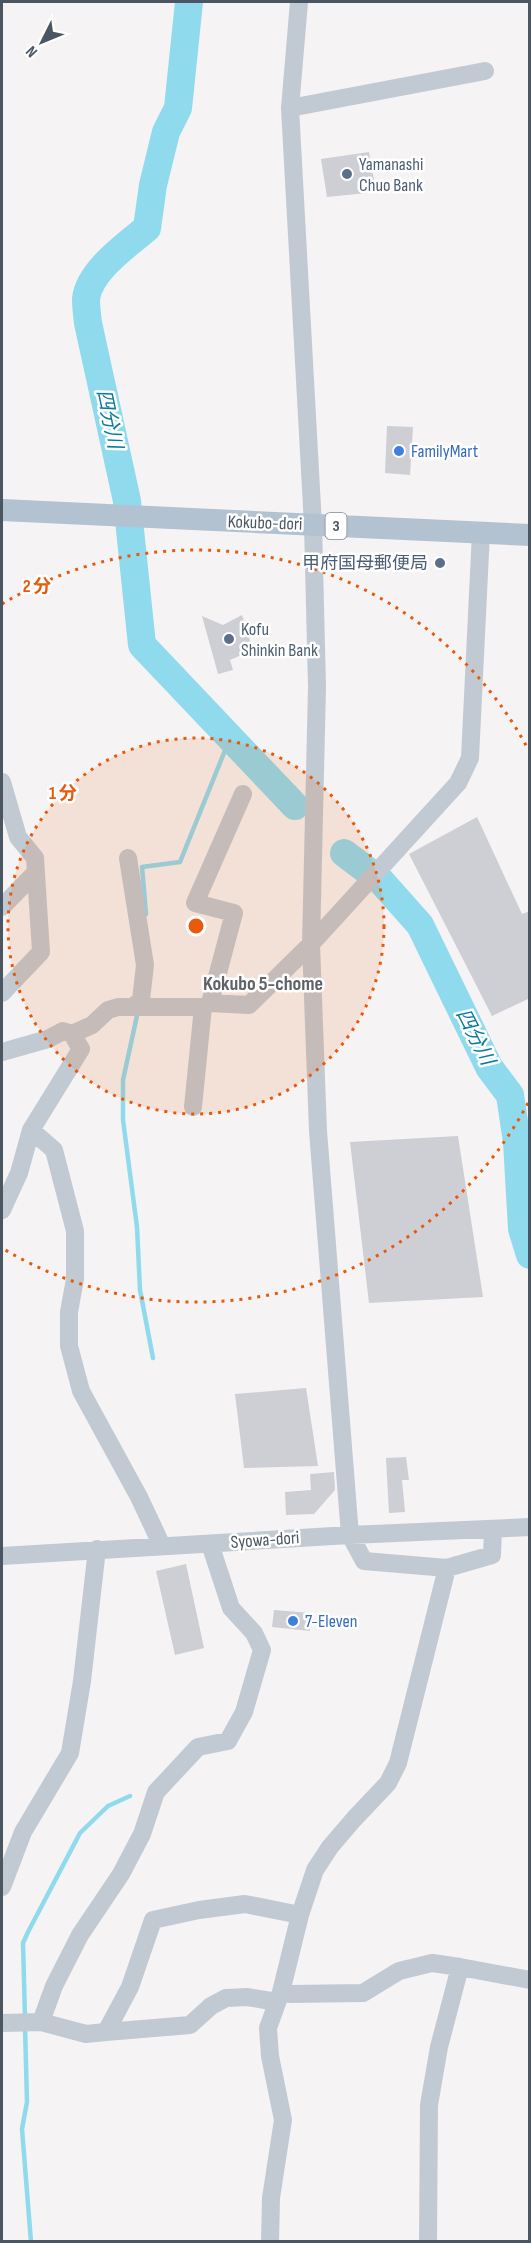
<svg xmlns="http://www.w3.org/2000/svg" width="531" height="2243" font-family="'Sofia Sans Condensed','Noto Sans JP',sans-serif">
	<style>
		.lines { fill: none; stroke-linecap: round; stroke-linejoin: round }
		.stream { stroke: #90daee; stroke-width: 4.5 }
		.river { stroke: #90daee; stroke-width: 28 }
		.building { fill: #cdcfd5 }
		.minor { stroke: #c1cad2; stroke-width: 18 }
		.major { stroke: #b3c2d1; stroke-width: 22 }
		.ring { fill: none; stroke: #e8590c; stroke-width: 3; stroke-dasharray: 3 6 }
		.service-dot { fill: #5c6f8a; stroke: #fff; stroke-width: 2 }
		.shop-dot { fill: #3f7fe0; stroke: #fff; stroke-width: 2 }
		.labels { text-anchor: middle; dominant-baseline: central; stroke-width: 5; stroke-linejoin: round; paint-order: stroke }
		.shield { fill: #fff; stroke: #808990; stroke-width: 1.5 }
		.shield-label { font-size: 16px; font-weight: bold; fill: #4a5661 }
		.service-label { font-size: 18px; fill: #4e5e75; stroke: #fff; text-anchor: start }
		.shop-label { font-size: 18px; fill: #366cbe; stroke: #fff; text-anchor: start }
		.street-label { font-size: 18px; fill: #4a5661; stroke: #fff }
		.water-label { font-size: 20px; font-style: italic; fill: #0c7c9b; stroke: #fff }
		.neighbourhood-label { font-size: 20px; font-weight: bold; fill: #5f6368; stroke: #fff }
		.centre { fill: #e8590c; stroke: #fff; stroke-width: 3 }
		.ring-label { font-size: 18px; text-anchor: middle; font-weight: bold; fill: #e8590c; stroke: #fff; stroke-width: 5; stroke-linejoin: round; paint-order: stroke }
	</style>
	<rect width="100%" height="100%" fill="#f5f3f3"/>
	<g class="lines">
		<path class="stream" d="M146,914L142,867L180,862L230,738
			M138,1011L123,1080V1120L137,1227L140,1290L153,1358
			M25,2018L23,1943L28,1932L80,1833L108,1806L130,1796
			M25,2026L27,2102L22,2129L31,2242"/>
		<path class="river" d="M189,2L178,108L166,132L153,185L147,228C127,245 89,271 86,299C86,307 87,315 88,323L127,501L142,645L295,806
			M344,853L380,880L420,925L489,1067L510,1095L517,1142L522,1229L530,1255"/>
	</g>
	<path class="building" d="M369,152L376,192L327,197L321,159Z
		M387,426L413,427L410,475L385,473Z
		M242,615L253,650L230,660L233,670L218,674L202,616L223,625Z
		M477,817L522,914L530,911V998L492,1016L409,854Z
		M458,1136L483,1297L369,1303L350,1142Z
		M306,1388L318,1466L244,1468L235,1394Z
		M406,1457L409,1480H402L405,1512L389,1513L386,1458Z
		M334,1472L335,1490L314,1514L286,1515L285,1492L311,1490L310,1474Z
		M186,1564L204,1648L175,1655L156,1571Z
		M274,1610L311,1613L310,1631L272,1627Z"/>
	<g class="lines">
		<path class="minor" d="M299,2L290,108L313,525L317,687L311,944L318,1131L350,1535L364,1561L447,1568L492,1555L493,1529
			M290,108L485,71
			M2,782L18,837L35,858L41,952L2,993
			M128,858L145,965L141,1000L134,1006
			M2,907L36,872
			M210,1003L234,913L195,903L243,794
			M2,1052L48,1039L63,1031L72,1034L92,1025L108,1010L118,1007H203L210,1003L249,1005L311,944L458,783L470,758L481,532
			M193,1107L203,1007
			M31,1130L54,1150L75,1231V1279L69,1312V1346L81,1391L139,1497L162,1546
			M2,1210L19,1173L31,1130L81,1049L72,1034
			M2,1556L350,1535L530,1527
			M2,1887L23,1832L70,1753L82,1681L97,1549
			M460,1967L530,1980
			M281,1992L291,1994L363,1993L399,1971L432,1963L460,1967L439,2047L429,2105L428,2242
			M41,2022L54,1986L80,1935L121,1874L142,1834L156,1792L198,1747L228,1741L244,1712L262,1650L254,1633L231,1608L210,1544
			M2,2023L41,2022L86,2034L106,2032L130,1987L153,1920L199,1910L245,1904L300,1915
			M106,2032L190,2025L211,2006L226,1998L247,1997L277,2002
			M270,2242L271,2198L283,2120L270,2056L268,2028L281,1992L300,1915L315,1870L330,1847L354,1819L388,1783L398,1763L447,1568"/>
		<path class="major" d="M2,510L530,535"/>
	</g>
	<circle cx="196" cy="926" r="188" fill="#e8590c" fill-opacity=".12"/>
	<g class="ring">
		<circle cx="196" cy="926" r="188"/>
		<path d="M528 1103A376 376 0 0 1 2 1248M2 604A376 376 0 0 1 528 749"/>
	</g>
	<g class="service-dot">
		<circle cx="347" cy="174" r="6"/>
		<circle cx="440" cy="563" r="6"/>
		<circle cx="229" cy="639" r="6"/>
	</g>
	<g class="shop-dot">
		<circle cx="399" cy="451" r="6"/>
		<circle cx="293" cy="1621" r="6"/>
	</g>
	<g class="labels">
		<rect class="shield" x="325.5" y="513" width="21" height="26" rx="4.5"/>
		<g class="shield-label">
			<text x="336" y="526">3</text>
		</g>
		<g class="service-label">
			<text x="359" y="164">Yamanashi<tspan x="359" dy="21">Chuo Bank</tspan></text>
			<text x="428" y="563" text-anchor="end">甲府国母郵便局</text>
			<text x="241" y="629">Kofu<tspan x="241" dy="21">Shinkin Bank</tspan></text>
		</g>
		<g class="shop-label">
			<text x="411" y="451">FamilyMart</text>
			<text x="305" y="1621">7-Eleven</text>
		</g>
		<g class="street-label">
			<text transform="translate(265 523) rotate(2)">Kokubo-dori</text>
			<text transform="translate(265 1540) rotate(-4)">Syowa-dori</text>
		</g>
		<g class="water-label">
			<text transform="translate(109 419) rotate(78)">四分川</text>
			<text transform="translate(475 1037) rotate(63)">四分川</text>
		</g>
		<g class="neighbourhood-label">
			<text x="263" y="984">Kokubo 5-chome</text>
		</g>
	</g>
	<circle cx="196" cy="926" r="9" class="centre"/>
	<g class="ring-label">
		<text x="37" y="592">2 分</text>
		<text x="63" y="799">1 分</text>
	</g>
	<rect width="531" height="2243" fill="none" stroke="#4a5661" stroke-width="6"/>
	<g transform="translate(42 42) rotate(227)" stroke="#ffffff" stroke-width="4.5" paint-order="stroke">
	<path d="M0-4.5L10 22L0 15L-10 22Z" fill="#4a5661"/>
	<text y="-9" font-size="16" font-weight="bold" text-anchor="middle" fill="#4a5661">N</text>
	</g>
</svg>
